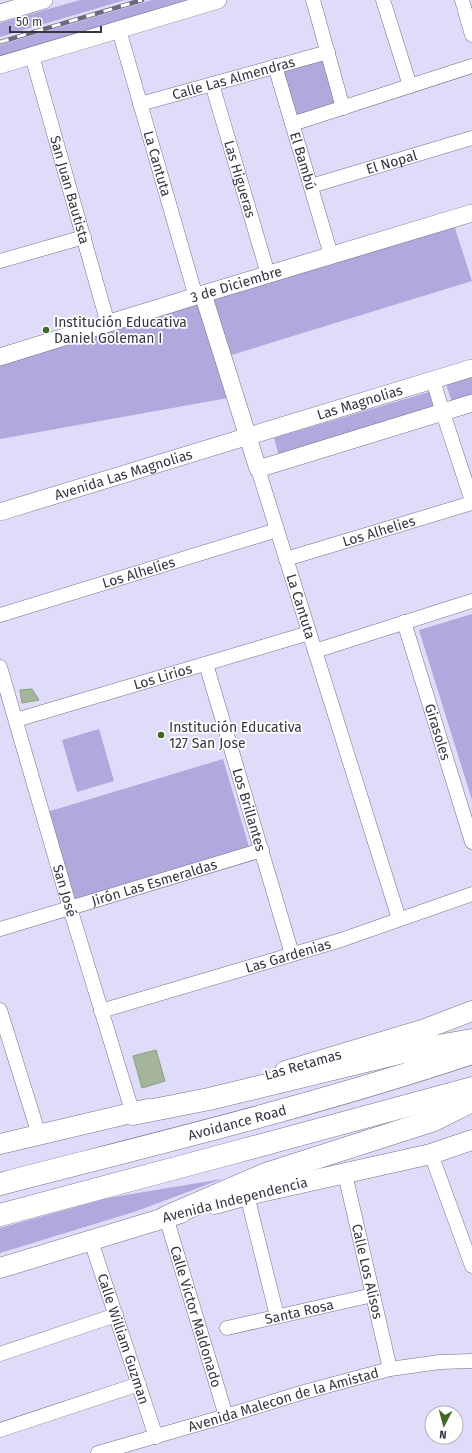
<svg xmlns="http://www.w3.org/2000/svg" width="472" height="1453" font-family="'Fira Sans',sans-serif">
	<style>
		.green { fill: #afa9dd }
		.building { fill: #a4b59b; stroke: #8d9e85 }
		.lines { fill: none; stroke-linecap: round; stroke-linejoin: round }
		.minor-casing { stroke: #73718b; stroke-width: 15 }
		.tertiary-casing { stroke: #73718b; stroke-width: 18 }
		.secondary-casing { stroke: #73718b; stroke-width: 21 }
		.motorway-casing { stroke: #73718b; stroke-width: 23 }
		.minor { stroke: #fff; stroke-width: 14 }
		.tertiary { stroke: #fff; stroke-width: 17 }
		.secondary { stroke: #fff; stroke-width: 20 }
		.motorway { stroke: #fff; stroke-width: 22 }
		.rail-casing { stroke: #6b697b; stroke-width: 4.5 }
		.rail { stroke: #fff; stroke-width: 3; stroke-dasharray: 9; stroke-linecap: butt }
		.poi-dot { fill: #3f6825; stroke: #fff; stroke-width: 1.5 }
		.labels { text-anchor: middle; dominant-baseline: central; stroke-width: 3.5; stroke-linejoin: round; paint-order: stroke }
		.street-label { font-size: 14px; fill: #363541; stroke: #fff }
		.poi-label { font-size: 14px; fill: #363541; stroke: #fff; text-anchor: start }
	</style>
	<rect width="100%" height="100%" fill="#dfdcfa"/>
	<path class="green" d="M80,0H125L0,37V23Z
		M152,0H202L0,60V45Z
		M322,57L337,103L294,116L282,68Z
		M454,225L472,281L225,357L206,299Z
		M196,301L228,398L0,439V363Z
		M472,377V398L452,402L446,384Z
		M429,392L434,410L279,456L274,438Z
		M472,614V800L419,630Z
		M99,729L114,781L77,792L62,740Z
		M223,759L250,850L75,900L47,812Z
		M222,1179L137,1211L0,1253V1228L108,1198Z"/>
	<path class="building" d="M32,689L39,700L22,703L20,690Z
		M156,1050L165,1081L142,1088L133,1056Z"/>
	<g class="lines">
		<defs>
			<g id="minor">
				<path d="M313,0L343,108"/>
				<path d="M383,0L410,86"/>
				<path d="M462,0L472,35"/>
				<path id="s1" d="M119,30L196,297"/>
				<path id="s2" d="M32,56L108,324"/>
				<path id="s3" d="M275,66L331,255"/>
				<path id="s4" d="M212,84L268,274"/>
				<path id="s5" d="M140,104L328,52"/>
				<path d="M292,124L472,66"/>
				<path id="s6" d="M311,186L472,138"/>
				<path d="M0,261L84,237"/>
				<path d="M433,380L443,413L472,501"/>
				<path id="s7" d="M258,469L399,919"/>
				<path id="s8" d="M286,559L472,503"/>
				<path id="s9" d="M0,615L277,530"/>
				<path id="s10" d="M404,622L472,842"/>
				<path d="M315,651L472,601"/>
				<path id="s11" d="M206,664L292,954"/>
				<path id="s12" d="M0,667L70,908L133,1114"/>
				<path id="s13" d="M16,720L309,633"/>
				<path id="s14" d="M0,929L262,850"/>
				<path d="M0,1010L39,1135"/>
				<path id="s15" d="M101,1011L341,940L472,894"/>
				<path d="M431,1154L472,1266"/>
				<path id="s16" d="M345,1174L390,1369"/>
				<path d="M247,1195L277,1316"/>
				<path id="s17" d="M166,1217L226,1416"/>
				<path id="s18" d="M91,1241L156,1437"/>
				<path id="s19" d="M227,1328L373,1295"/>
				<path d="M0,1354L116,1315"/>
				<path d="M0,1430L139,1384"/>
				<path id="s20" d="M98,1453L226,1416L304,1392L390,1369L440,1362L472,1361"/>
			</g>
			<g id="tertiary">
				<path d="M0,13L44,0"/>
				<path d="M0,65L218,0"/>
				<path d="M203,294L258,469L472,403"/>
				<path id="s21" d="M0,357L203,294L472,213"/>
				<path id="s22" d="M0,512L472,368"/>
			</g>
			<path id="secondary" d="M285,1071L425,1029L472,1011
				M0,1144L148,1109
				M214,1204L247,1195L431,1154L472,1140
				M0,1268L181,1213"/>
			<g id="motorway">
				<path d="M133,1114L209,1099L399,1053L472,1040"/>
				<path id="s23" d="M0,1184C158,1143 317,1105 472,1053"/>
				<path d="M0,1215L232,1153L472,1088"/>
				<path d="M166,1217L266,1174L434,1120L472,1101"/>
			</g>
		</defs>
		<use href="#minor" class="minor-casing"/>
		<use href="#tertiary" class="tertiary-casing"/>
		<use href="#secondary" class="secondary-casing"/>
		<use href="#motorway" class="motorway-casing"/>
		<use href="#minor" class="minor"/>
		<use href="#tertiary" class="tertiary"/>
		<use href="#secondary" class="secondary"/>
		<use href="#motorway" class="motorway"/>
		<defs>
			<path id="rail" d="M0,42L142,0"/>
		</defs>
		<use href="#rail" class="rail-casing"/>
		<use href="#rail" class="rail"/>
	</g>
	<g class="poi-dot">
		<circle cx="46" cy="330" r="4"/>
		<circle cx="161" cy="735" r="4"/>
	</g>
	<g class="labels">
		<g class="street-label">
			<text stroke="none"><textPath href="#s5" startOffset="97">Calle Las Almendras</textPath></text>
			<text stroke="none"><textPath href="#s3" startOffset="99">El Bambú</textPath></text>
			<text stroke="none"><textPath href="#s6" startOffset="84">El Nopal</textPath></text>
			<text stroke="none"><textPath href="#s1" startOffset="139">La Cantuta</textPath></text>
			<text stroke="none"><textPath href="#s4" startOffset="99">Las Higueras</textPath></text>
			<text stroke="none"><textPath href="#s2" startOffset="139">San Juan Bautista</textPath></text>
			<text stroke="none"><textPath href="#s21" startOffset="247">3 de Diciembre</textPath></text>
			<text stroke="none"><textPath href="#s22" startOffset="376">Las Magnolias</textPath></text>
			<text stroke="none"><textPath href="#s22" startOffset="129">Avenida Las Magnolias</textPath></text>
			<text stroke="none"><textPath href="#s8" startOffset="97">Los Alhelies</textPath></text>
			<text stroke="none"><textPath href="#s9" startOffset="145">Los Alhelíes</textPath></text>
			<text stroke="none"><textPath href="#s7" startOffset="144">La Cantuta</textPath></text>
			<text stroke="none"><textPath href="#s13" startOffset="153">Los Lirios</textPath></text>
			<text stroke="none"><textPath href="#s10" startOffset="115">Girasoles</textPath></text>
			<text stroke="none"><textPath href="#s11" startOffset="152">Los Brillantes</textPath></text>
			<text stroke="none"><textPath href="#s14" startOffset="161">Jirón Las Esmeraldas</textPath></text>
			<text stroke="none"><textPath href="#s12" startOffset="233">San José</textPath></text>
			<text stroke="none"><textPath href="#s15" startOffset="195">Las Gardenias</textPath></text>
			<text transform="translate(303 1065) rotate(-16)">Las Retamas</text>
			<text stroke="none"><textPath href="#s23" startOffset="245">Avoidance Road</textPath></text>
			<text transform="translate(235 1200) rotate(-14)">Avenida Independencia</text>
			<text stroke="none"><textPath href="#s16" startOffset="100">Calle Los Alisos</textPath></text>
			<text stroke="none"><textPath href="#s19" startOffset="74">Santa Rosa</textPath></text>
			<text stroke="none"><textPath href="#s17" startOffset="104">Calle Victor Maldonado</textPath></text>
			<text stroke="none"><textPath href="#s18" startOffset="103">Calle William Guzman</textPath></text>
			<text stroke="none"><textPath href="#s20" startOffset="193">Avenida Malecon de la Amistad</textPath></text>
		</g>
		<g class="poi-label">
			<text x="54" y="322">Institución Educativa<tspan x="54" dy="16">Daniel Goleman I</tspan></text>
			<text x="169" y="727">Institución Educativa<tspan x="169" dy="16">127 San Jose</tspan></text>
		</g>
	</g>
	<g transform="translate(444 1425) rotate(186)"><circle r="19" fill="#ffffff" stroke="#afaeb3"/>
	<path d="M0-3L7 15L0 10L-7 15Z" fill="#3f6825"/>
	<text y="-6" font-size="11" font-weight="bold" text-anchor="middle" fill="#363541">N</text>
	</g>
	<path d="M10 26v6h91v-6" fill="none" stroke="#363541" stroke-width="2"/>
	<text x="16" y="26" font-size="12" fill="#363541" stroke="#ffffff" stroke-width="3" paint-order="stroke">50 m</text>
</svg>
